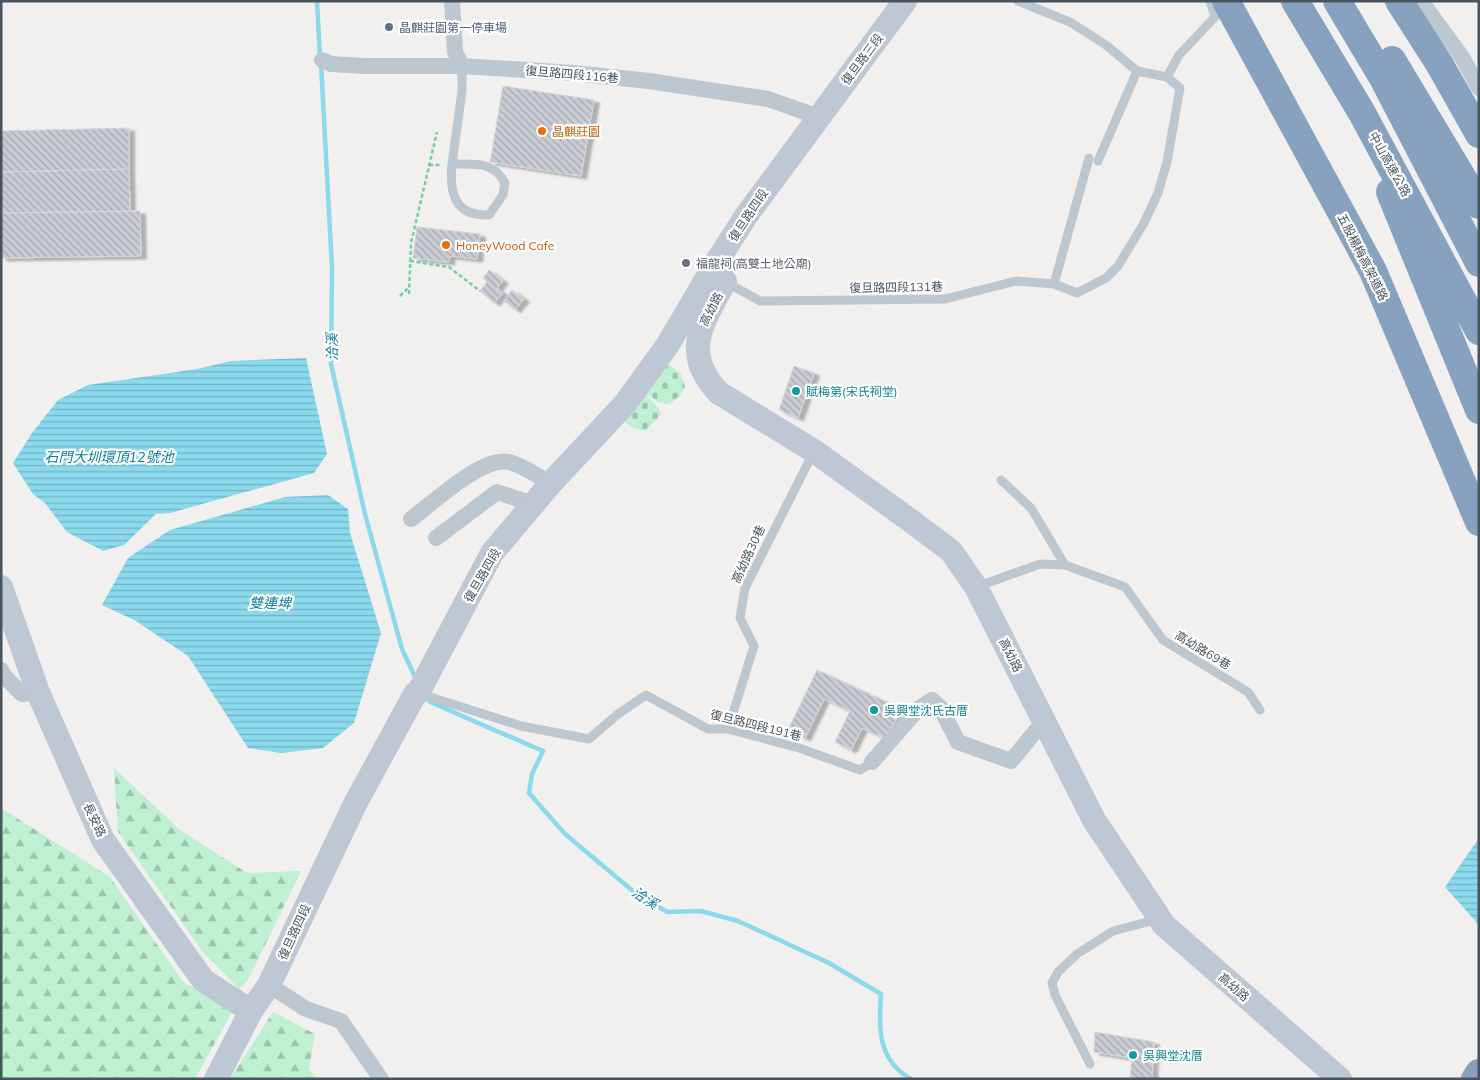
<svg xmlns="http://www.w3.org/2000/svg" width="1480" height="1080" font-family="Mulish,'Noto Sans TC',sans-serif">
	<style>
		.forest { fill: url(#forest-firs) }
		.cemetery { fill: url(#cemetery-stones) }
		.water { fill: url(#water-rules) }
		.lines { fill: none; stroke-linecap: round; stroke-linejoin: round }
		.stream { stroke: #8ad9ed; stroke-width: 4.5 }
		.building { fill: url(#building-back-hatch); stroke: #d3d6db; filter: url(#shadow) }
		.path { stroke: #75cfa2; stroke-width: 2.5; stroke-dasharray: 4 2.5; stroke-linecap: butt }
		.lane { stroke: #bdc7cf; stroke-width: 9 }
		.street { stroke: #bdc7cf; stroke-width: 16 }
		.secondary { stroke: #bdc8d4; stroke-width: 24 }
		.highway { stroke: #87a2bf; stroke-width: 28 }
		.service-dot { fill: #5c6f8a; stroke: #fff; stroke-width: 2 }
		.food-dot { fill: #e8710a; stroke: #fff; stroke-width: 2 }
		.worship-dot { fill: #6b7280; stroke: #fff; stroke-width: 2 }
		.culture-dot { fill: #0f9aa8; stroke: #fff; stroke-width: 2 }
		.labels { text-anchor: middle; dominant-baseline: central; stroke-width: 4.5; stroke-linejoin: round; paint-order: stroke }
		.service-label { font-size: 12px; fill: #4e5e75; stroke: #fff; text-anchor: start }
		.street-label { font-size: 12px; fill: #47535d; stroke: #fff }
		.food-label { font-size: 12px; fill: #c56008; stroke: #fff; text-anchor: start }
		.worship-label { font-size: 12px; fill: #5b616d; stroke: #fff; text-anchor: start }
		.culture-label { font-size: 12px; fill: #0d838f; stroke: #fff; text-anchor: start }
		.water-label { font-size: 14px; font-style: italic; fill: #0b7f9d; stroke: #fff }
	</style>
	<defs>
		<pattern id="forest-firs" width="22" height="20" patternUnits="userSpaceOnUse" patternTransform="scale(1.25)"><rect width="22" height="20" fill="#bef0d1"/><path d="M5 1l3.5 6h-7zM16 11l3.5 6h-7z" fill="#9cc5ad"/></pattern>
		<pattern id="cemetery-stones" width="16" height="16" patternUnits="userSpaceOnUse" patternTransform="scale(1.25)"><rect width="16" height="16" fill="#bef0d1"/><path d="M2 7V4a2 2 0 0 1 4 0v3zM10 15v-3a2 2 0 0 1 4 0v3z" fill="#9cc5ad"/></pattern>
		<pattern id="water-rules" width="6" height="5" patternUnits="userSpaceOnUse" patternTransform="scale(1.25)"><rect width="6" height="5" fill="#8ad9ed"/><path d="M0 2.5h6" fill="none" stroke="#73b3c3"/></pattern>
		<pattern id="building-back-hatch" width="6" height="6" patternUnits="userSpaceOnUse" patternTransform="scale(1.25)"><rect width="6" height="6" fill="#c9ccd2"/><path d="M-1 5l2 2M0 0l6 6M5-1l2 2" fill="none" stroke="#a5a8ae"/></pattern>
		<filter id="shadow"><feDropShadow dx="5.5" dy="3" stdDeviation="1" flood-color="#0004"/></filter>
	</defs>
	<rect width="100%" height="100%" fill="#f2efef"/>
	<path class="forest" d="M114,768L180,830L247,873L301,871L248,980L239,989L203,952L118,832Z
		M1,808L110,877L183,982L233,1010L195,1079H1Z
		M273,1012L315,1034L309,1069L317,1079H230Z"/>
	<path class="cemetery" d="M667,363L681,374L685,386L681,395L670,404L658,402L645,392Z
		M645,393L659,409L661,415L645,431L633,428L622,420Z"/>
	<path class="water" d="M306,358L327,454L314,473L170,513L156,514L124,545L103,551L67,532L45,503L33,494L13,463L32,433L58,400L88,385L197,369L231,361Z
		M328,495L348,509L350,533L381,633L354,723L323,748L281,753L248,748L188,656L136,621L102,605L128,558L170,530L285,497Z
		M1479,838V925L1445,887Z"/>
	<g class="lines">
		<path class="stream" d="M317,1L320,56
			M321,64L332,267L331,364L365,514L402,649L417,681
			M430,702L543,751L532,774L529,793L565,834L633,891L667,912L701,911L738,921L829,963L881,994C879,1028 877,1060 911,1079"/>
	</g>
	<path class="building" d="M503,86L594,100L581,176L490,162Z
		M129,128V169L1,172V131Z
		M129,169L130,211L1,213V172Z
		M140,211L141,256L1,258V213Z
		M417,227L480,234L477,259L450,256L449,262L413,258Z
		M489,270L503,281L497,288L503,293L494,303L480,291L487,282L483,278Z
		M512,290L524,299L515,310L504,301Z
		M794,366L814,373L798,418L779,410Z
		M817,670L902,709L885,738L862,728L851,750L835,742L850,711L824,699L805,738L788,730Z
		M1095,1032L1154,1042L1152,1079H1130L1132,1058L1094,1052Z"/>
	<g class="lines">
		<path class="path" d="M429,165H440
			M410,261L449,267L480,291
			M409,294L411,243L437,132
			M400,296L408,288"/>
		<path class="lane" d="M1018,1L1070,22L1106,45L1137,71L1167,77
			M1098,161L1137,71
			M452,164C475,164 493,161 505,183L503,195L489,215C455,216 449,194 452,164L462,91V66
			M726,282L760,301L945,299L1016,281L1054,284L1077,293L1106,278L1118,266L1144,223L1158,193L1167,162L1180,88L1167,77L1179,55L1215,17L1210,1
			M1054,284L1089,158
			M1001,480L1031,508L1065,565
			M976,587L1040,564L1065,565L1125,587L1163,640L1248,692L1260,710
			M418,693L521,726L589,739L618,714L646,695L708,729H728L799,748L860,770L872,762
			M728,729L754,646L740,618L745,588L814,451
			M1090,1064L1055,995L1052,983L1058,972L1077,954L1113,931L1159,919"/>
		<path class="street" d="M452,1L455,52L462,66
			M1421,1L1462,57L1479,88
			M322,60L331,64L364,66H462L574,73L649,81L768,99L819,117
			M411,519C433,503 482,456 509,462C523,465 538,477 551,483
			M436,538L497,492L533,504
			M1,670L5,677L22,694L38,692
			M872,762L918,709L932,700L940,707L958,742L1011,761L1044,721
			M269,985L306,1009L341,1021L381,1079"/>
		<path class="secondary" d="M714,266L725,281C703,323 680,352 719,393L814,451L911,521L951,551L976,587L1094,820L1164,925L1340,1079
			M1,587L38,692L103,840L203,980L251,1011
			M216,1079L251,1011L269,985L355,804L415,694L418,693L492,553L551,483L624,405L667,346L714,266L746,216L905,1"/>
		<path class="highway" d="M1226,1L1373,271L1479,522
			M1295,1L1362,113L1479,331
			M1337,1L1383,78L1479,263
			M1399,1L1440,65L1479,134
			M1392,60L1479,205
			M1390,192L1479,410
			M1475,1079L1479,1073"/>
	</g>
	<circle class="service-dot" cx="389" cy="27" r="5"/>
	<g class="food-dot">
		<circle cx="542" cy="131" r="5"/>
		<circle cx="446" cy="245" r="5"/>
	</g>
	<circle class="worship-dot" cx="686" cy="263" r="5"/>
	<g class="culture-dot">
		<circle cx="796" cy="391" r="5"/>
		<circle cx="874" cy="710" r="5"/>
		<circle cx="1133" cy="1055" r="5"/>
	</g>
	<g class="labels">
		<g class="service-label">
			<text x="399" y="27">晶麒莊園第一停車場</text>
		</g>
		<g class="street-label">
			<text transform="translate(862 59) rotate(-53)">復旦路三段</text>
			<text transform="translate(572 74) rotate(5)">復旦路四段116巷</text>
			<text transform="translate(1390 164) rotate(61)">中山高速公路</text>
			<text transform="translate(748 215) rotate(-56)">復旦路四段</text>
			<text transform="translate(1363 257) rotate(63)">五股楊梅高架道路</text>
			<text transform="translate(896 287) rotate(-1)">復旦路四段131巷</text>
			<text transform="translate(711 309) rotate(-63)">高幼路</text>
			<text transform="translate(748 554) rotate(-65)">高幼路30巷</text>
			<text transform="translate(482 575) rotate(-60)">復旦路四段</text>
			<text transform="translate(1203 650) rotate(31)">高幼路69巷</text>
			<text transform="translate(1011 655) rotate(63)">高幼路</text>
			<text transform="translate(756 725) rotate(14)">復旦路四段191巷</text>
			<text transform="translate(95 820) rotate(65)">長安路</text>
			<text transform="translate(294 932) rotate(-65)">復旦路四段</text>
			<text transform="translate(1234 987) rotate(41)">高幼路</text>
		</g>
		<g class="food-label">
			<text x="552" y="131">晶麒莊園</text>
			<text x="456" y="245">HoneyWood Cafe</text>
		</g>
		<g class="worship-label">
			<text x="696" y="263">福龍祠(高雙土地公廟)</text>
		</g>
		<g class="culture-label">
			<text x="806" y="391">賦梅第(宋氏祠堂)</text>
			<text x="884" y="710">吳興堂沈氏古厝</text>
			<text x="1143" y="1055">吳興堂沈厝</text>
		</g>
		<g class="water-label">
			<text transform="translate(332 347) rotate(-91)">洽溪</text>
			<text x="109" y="457">石門大圳環頂12號池</text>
			<text x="270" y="603">雙連埤</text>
			<text transform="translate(645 898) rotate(32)">洽溪</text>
		</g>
	</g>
	<rect width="1480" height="1080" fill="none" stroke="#47535d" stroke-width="5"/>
</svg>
